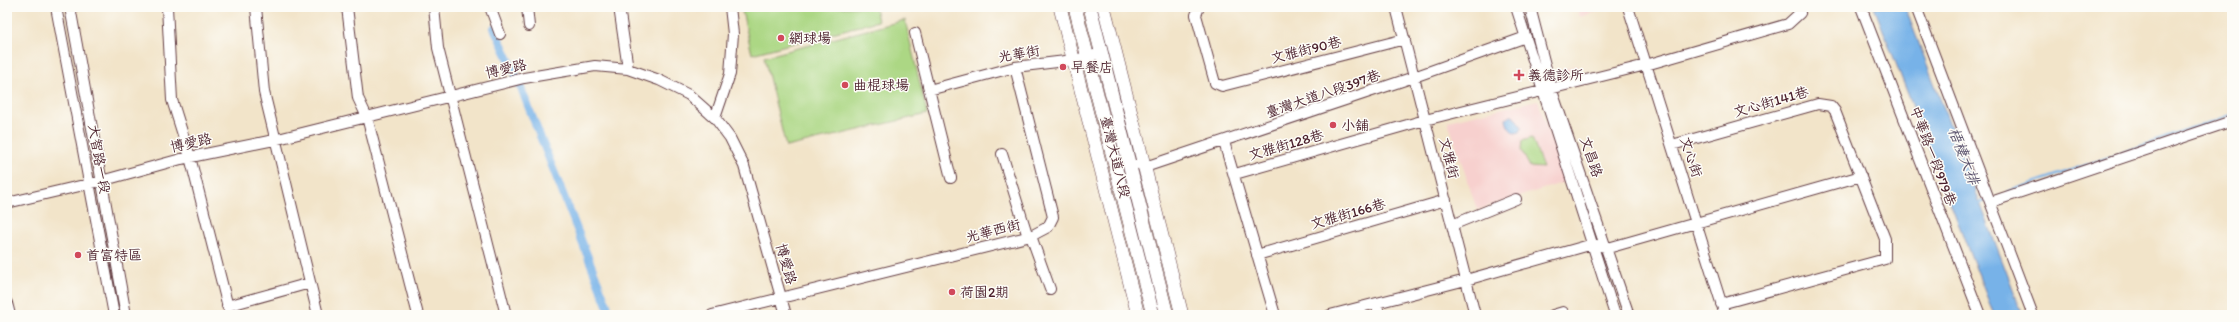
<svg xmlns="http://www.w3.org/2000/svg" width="2239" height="322" font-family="Itim,'LXGW WenKai TC',sans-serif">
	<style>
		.built { fill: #f7d0ce }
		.green { fill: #acd784; stroke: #7b7b58 }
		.water { fill: #77b2e8; stroke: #60688a }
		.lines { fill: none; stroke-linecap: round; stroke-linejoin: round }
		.stream { stroke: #77b2e8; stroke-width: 2.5 }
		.canal { stroke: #77b2e8; stroke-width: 8 }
		.minor-casing { stroke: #633d43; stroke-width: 12 }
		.major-casing { stroke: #633d43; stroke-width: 14 }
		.minor { stroke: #fff; stroke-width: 10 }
		.major { stroke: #fff; stroke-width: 13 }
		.poi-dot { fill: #d1495b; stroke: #fdfcf7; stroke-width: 1.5 }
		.labels { text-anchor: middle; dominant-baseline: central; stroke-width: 3; stroke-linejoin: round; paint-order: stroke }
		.poi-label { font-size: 14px; fill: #4a1f2b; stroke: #fdfcf7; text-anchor: start }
		.street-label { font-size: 14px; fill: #4a1f2b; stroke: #fdfcf7 }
		.water-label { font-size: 15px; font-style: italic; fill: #5a526d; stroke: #fdfcf7 }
	</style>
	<rect width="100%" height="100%" fill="#fdfcf7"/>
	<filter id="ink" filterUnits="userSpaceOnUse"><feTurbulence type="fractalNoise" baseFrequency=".025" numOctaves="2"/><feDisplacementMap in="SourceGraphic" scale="8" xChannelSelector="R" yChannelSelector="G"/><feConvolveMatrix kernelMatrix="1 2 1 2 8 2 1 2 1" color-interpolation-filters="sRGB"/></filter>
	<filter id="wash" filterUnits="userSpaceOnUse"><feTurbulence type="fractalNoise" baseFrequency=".012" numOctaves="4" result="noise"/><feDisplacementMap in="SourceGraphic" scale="16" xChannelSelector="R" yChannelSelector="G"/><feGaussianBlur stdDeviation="0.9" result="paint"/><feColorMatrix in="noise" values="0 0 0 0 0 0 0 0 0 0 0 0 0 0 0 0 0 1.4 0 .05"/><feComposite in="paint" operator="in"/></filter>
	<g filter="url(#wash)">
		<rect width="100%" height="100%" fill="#f2e4c9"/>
		<path class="built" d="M1577,7H1597L1599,11L1580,17Z
			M1577,65L1580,75L1567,79L1562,76L1560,70Z
			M1538,100L1565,182L1477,210L1448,121Z"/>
		<path class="green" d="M741,7H875L878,21L752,54Z
			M905,20L927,114L786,147L764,57Z
			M1532,138L1543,168L1530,167L1521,150L1522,141Z"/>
		<path class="water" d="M1874,7H1905L2023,315H1994Z
			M1513,115L1522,127L1520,132L1515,133C1509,130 1507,125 1506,119Z"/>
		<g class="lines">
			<path class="stream" d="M2007,192L2232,115
				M1977,204L1988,200"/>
			<path class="canal" d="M494,28L513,68L611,315"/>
		</g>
	</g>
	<g filter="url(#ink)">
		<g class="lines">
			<defs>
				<path id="minor" d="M56,7L114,315
					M70,7L126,315
					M167,7L172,100L190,157L230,315
					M256,7L264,92L318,315
					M347,7L358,98L367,117L418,315
					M434,7L438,48L506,315
					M490,7L500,34
					M527,7L529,26
					M619,7L628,69
					M1199,7L1196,15L1215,83L1222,86L1405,39
					M1396,7L1475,315
					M1516,7L1615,315
					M1530,7L1551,88L1629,315
					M1628,7L1725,315
					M1861,7L1980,315
					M1916,7L2033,315
					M915,33L951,178
					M929,90L1015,67L1074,60L1094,55
					M715,118L730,74L733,34L730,7
					M1224,142L1275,315
					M1672,145L1818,104L1831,106L1835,111L1885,239V259L1721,304
					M1002,154L1028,237
					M1139,164L1145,167L1414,77L1526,37
					M1235,174L1425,120L1646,65L1788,24L1800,13L1797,7
					M1991,202L2232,121
					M7,203L101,181L181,159L274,140L524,78L595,66L628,69L659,80L689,95L715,118L730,138L744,166L786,315
					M1452,225L1516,199
					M1031,236L1050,289
					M1257,255L1446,200
					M7,303L10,315
					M1377,304L1379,315
					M227,306L310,283
					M712,315L1031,236L1048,227L1053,217L1015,67
					M1330,315L1466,280L1593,244L1608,248L1861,176
					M1553,315L1563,312"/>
				<path id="major" d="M1060,7L1138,315
					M1075,7L1153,315
					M1090,7L1167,315
					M1104,7L1182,315"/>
			</defs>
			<use href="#minor" class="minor-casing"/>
			<use href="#major" class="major-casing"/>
			<use href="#minor" class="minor"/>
			<use href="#major" class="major"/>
		</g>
	</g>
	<g class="poi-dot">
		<circle cx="781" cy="38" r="4"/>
		<circle cx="1063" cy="67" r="4"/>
		<path d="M1517 69h4v4h4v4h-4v4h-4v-4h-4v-4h4z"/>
		<circle cx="845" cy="85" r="4"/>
		<circle cx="1333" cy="125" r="4"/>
		<circle cx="78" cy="255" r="4"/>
		<circle cx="952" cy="292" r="4"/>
	</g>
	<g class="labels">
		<g class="poi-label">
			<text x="789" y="38">網球場</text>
			<text x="1071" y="67">早餐店</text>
			<text x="1528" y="75">義德診所</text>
			<text x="853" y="85">曲棍球場</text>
			<text x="1341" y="125">小舖</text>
			<text x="86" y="255">首富特區</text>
			<text x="960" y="292">荷園2期</text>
		</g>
		<g class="street-label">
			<text transform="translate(1306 50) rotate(-14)">文雅街90巷</text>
			<text transform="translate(1019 54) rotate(-10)">光華街</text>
			<text transform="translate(506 69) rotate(-13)">博愛路</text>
			<text transform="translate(1323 94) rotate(-19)">臺灣大道八段397巷</text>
			<text transform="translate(1771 102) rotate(-16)">文心街141巷</text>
			<text transform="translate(191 143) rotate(-13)">博愛路</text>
			<text transform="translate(1286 145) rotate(-16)">文雅街128巷</text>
			<text transform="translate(1933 156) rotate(69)">中華路一段979巷</text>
			<text transform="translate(1115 157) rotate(76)">臺灣大道八段</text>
			<text transform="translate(1591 157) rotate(71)">文昌路</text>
			<text transform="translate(1691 157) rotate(72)">文心街</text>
			<text transform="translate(1449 158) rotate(76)">文雅街</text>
			<text transform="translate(99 159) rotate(80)">大智路一段</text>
			<text transform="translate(1348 214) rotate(-16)">文雅街166巷</text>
			<text transform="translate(993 231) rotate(-14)">光華西街</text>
			<text transform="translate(786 264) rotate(74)">博愛路</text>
		</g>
		<g class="water-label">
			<text transform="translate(1964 156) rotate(69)">梧棲大排</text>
		</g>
	</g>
	<rect width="2239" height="322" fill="none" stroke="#fdfcf7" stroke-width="24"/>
</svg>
